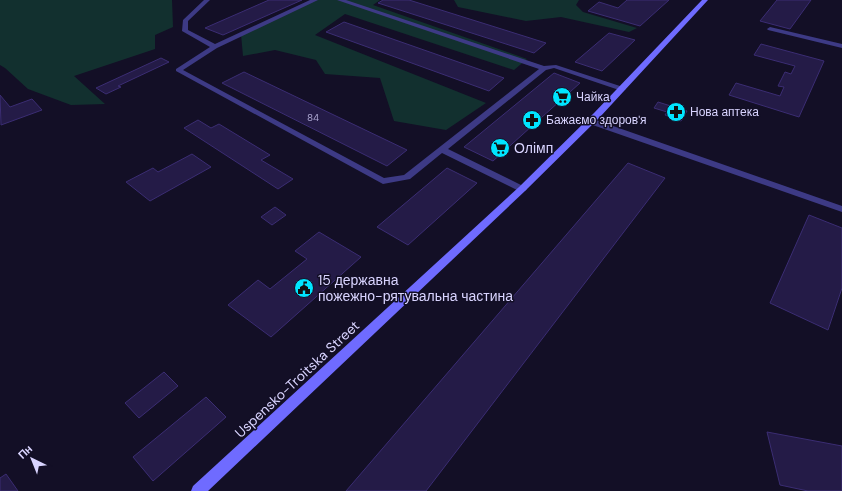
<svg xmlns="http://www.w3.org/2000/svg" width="842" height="491" font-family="'DM Sans',sans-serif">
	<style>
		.green { fill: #12302f }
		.building { fill: #241b47; stroke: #3b2d73 }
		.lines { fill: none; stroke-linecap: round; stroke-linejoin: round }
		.service { fill: #3d3a85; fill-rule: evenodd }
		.secondary { fill: #6f6bff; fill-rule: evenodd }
		.labels { text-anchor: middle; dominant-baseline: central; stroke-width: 3; stroke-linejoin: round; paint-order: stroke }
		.far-number-label { font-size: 10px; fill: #aca6d1 }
		.far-poi-label { font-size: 12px; fill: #d9d4ff; stroke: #130f26; text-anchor: start }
		.poi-label { font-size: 14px; fill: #d9d4ff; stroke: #130f26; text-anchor: start }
		.street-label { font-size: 14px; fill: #d9d4ff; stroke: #130f26 }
	</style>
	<rect width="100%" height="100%" fill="#130f26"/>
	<path class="green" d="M0,0H172L173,27L155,35V49L74,76L105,104L71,105L28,89L5,68L0,65Z
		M313,0H380L373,5L527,59L514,70L345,14L315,35L486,103L446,130L394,121L380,78L325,74L316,60L275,50L243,56L241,34Z
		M454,0H579L576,5L583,12L637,28L629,32L561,17L526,21L458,7Z"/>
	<path class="building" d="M269,0H302L223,35L205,28Z
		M383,0H409L546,43L534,53L378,3Z
		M627,0H669L640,26L588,11L599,2L618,8Z
		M777,0H811L790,29L760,21Z
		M344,22L504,78L489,91L326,32Z
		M609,33L635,40L602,71L575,62Z
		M761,44L824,61L799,117L729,95L736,83L780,96L784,87L778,86L785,72L791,74L795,66L754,55Z
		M161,58L169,62L118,86L121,87L106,94L96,88Z
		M244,72L407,150L387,166L222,83Z
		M554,73L580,83L493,161L464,147Z
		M0,95L10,107L32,99L42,110L1,125Z
		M658,102L687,111L681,121L665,115L667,112L654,108Z
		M198,120L211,128L219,124L270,155L261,160L293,179L278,189L184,128Z
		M192,154L211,167L150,201L126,182L153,168L158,172Z
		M628,163L665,178L426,491H346Z
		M447,168L477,183L408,245L377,227Z
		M275,207L286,215L272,225L261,217Z
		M809,215L842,228V288L828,330L770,303Z
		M319,232L361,257L271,337L228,305L258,280L270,289L307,259L295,251Z
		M164,372L178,386L139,418L125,403Z
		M206,397L226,417L153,481L133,457Z
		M767,432L842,446V491H808L780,485Z
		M6,474L18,491H0V478Z"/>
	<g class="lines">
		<path class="service" d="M204,0H210L188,21V30L215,44L310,0H318L217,48L183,70L384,178L404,175L539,69L337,0H346L544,66L556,65L626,88L625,90H619L554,68L546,70L448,149L525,187L527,189L525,191H519L442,153L410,179L383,184L176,71V69L210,47L182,31L183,20Z
			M770,27L842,44V48L768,30L767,29Z
			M587,119H593L842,206V212L587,123Z"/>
		<path class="secondary" d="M702,0H708L600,117L525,191L208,491H191L193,486L519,187L594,113Z"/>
	</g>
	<defs>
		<symbol id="supermarket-disc" viewBox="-11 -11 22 22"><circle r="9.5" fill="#00e5ff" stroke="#130f26"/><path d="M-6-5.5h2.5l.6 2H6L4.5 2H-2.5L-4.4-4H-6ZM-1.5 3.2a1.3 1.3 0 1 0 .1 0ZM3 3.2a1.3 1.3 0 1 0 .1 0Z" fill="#111"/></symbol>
		<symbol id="pharmacy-disc" viewBox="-11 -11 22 22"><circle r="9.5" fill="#00e5ff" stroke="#130f26"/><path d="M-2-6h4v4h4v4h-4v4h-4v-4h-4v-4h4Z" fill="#111"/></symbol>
		<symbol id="civic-disc" viewBox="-11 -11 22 22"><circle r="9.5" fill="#00e5ff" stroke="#130f26"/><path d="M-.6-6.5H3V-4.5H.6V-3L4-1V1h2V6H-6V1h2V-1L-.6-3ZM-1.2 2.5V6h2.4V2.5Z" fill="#111"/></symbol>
	</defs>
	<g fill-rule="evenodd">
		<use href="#supermarket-disc" x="551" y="86" width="22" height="22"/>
		<use href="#pharmacy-disc" x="665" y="101" width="22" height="22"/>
		<use href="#pharmacy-disc" x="521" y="109" width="22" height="22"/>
		<use href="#supermarket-disc" x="489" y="137" width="22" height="22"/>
		<use href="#civic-disc" x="293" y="277" width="22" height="22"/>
	</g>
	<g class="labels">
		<g class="far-number-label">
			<text x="313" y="117">84</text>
		</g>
		<g class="far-poi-label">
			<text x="576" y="97">Чайка</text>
			<text x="690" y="112">Нова аптека</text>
			<text x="546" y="120">Бажаємо здоров'я</text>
		</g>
		<g class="poi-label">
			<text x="514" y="148">Олімп</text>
			<text x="318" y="280">15 державна<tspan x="318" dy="16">пожежно-рятувальна частина</tspan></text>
		</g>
		<g class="street-label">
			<text transform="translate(297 379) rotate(-43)">Uspensko-Troitska Street</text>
		</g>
	</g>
	<g transform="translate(32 459) rotate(317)" stroke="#130f26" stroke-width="3" paint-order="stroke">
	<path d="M0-3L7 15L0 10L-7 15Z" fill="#d9d4ff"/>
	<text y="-6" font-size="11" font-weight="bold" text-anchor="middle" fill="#d9d4ff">Пн</text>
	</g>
</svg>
